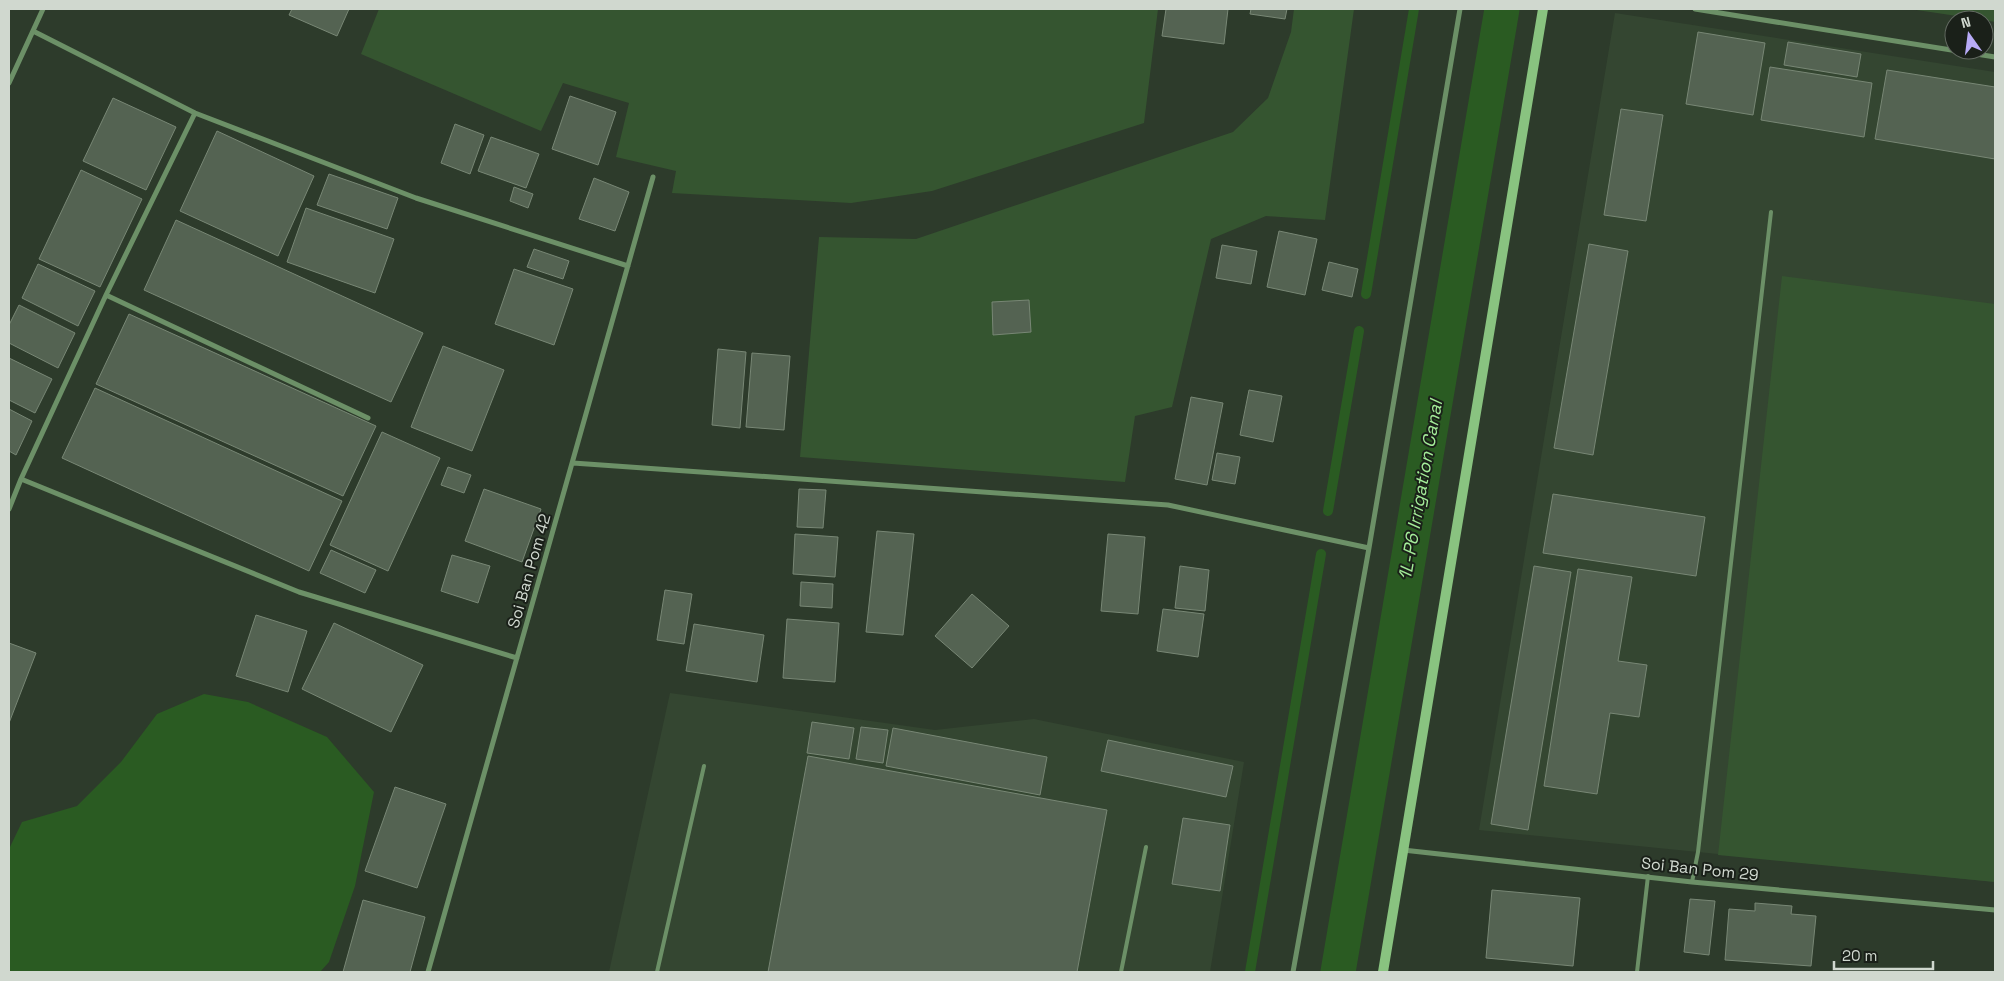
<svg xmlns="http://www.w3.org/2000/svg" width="2004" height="981" font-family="'Space Grotesk',sans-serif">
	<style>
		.built { fill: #344631 }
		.green { fill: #355530 }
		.water { fill: #2a5b22 }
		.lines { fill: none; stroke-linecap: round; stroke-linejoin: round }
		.stream { stroke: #2a5b22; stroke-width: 10 }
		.canal { stroke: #2a5b22; stroke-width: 35 }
		.building { fill: #546352; stroke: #788775 }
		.service { stroke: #6c9067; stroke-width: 4 }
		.minor { stroke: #6c9067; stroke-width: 5 }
		.secondary { stroke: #89c380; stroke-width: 10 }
		.labels { text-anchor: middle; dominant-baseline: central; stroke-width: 4; stroke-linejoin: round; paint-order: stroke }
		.street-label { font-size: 16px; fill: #d0d8cf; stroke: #1a2019 }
		.water-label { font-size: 18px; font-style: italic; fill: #a4ec99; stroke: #1a2019 }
	</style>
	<rect width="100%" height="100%" fill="#2d3b2b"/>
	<path class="built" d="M1615,13L1995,72V882L1479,830Z
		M670,693L935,730L1034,719L1244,762L1210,972H609Z"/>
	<path class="green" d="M379,9H1158L1144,123L932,191L851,203L672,193L676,171L616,157L629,103L563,83L541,131L361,54Z
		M1294,9H1354L1325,220L1266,216L1211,239L1172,407L1135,416L1125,482L800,457L819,237L916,239L1233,132L1268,98L1291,32Z
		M1910,9H1995V22L1984,20Z
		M1782,276L1995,304V882L1718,855Z"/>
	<path class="water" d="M204,694L248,702L327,737L374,792L355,886L329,962L320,972H9V849L22,822L77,806L121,762L157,714Z"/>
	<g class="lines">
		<path class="stream" d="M1366,294L1414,9
			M1328,511L1359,331
			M1250,972L1321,554"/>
		<path class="canal" d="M1338,972L1502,9"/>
	</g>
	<path class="building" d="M292,9H349L337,36L289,15Z
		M1166,9H1228L1224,44L1162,36Z
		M1251,9H1287L1285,19L1250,14Z
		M1698,32L1765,43L1753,115L1686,104Z
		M1788,42L1861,54L1857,77L1784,65Z
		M1770,67L1872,83L1864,137L1761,120Z
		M1887,70L1995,87V159L1875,139Z
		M570,96L616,112L598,165L552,149Z
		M113,98L176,127L146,190L83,161Z
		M1621,109L1663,115L1646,221L1604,215Z
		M455,124L484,135L470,174L441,163Z
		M217,131L314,176L278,256L180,211Z
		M491,137L539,154L526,188L478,171Z
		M81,170L142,199L100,287L39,259Z
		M329,174L398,198L387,229L317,205Z
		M594,178L629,192L615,231L579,219Z
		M514,187L533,194L528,208L510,201Z
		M306,208L394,239L375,293L287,262Z
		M176,220L423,333L391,402L144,290Z
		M1279,231L1317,239L1305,295L1267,287Z
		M1589,244L1628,251L1593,455L1554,448Z
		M1222,245L1257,251L1251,284L1216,278Z
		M534,249L569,261L563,279L527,267Z
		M1329,262L1358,269L1352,297L1322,290Z
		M38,264L95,291L78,326L22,298Z
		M514,269L573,289L554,345L495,324Z
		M1029,300L1031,332L993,335L992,302Z
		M19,305L75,333L58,368L9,343V325Z
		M129,314L376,426L343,496L96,384Z
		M443,346L504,370L472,451L411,427Z
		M718,349L746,352L740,428L712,425Z
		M752,353L790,356L784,430L746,427Z
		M9,358L52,379L35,413L9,400Z
		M95,388L342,501L309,571L62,458Z
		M1249,390L1282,396L1273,442L1240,435Z
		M1191,397L1223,403L1207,485L1175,479Z
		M9,409L32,421L16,455L9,451Z
		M382,432L440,458L388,571L330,545Z
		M1217,453L1240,457L1235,484L1212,480Z
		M448,467L471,475L464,493L441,485Z
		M484,489L541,509L522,562L465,541Z
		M799,489L826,490L823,528L797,527Z
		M1553,494L1705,517L1696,576L1543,553Z
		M877,531L914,534L903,635L866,632Z
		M795,534L838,537L835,577L793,574Z
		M1108,534L1145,537L1138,614L1101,611Z
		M331,550L376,570L365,593L320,573Z
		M452,555L490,566L478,603L441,591Z
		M1180,566L1209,570L1205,611L1175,608Z
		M1534,566L1571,572L1528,830L1491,824Z
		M1578,569L1632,577L1618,661L1647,665L1639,717L1610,713L1597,794L1544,786Z
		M801,582L833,584L832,608L800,606Z
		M665,590L692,594L684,644L657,640Z
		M972,594L1009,626L972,668L935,636Z
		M1163,609L1204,614L1198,657L1157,651Z
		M256,615L307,631L288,692L236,676Z
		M787,619L839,623L835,682L783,678Z
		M334,623L423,665L391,732L302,689Z
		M694,624L764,635L757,682L686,671Z
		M9,643L36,653L9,723Z
		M812,722L854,728L849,759L807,753Z
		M861,727L888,730L883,763L856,759Z
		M893,728L1047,757L1040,795L886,766Z
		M1108,740L1233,766L1226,797L1101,771Z
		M808,756L1107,810L1077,972H768Z
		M395,787L446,804L417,888L365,871Z
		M1183,818L1230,825L1220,891L1172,884Z
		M1492,890L1580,898L1573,966L1486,958Z
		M1690,899L1715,901L1709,955L1684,952Z
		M363,900L425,917L410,972H343Z
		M1755,903L1792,906L1791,914L1816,916L1811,966L1725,960L1729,909L1755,911Z"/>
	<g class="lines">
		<path class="service" d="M1692,882L1698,852L1771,212
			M657,972L704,766
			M1121,972L1146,847
			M1637,972L1648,876"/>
		<path class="minor" d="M1695,9L1995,57
			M33,31L195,113L416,198L628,266
			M9,83L43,9
			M195,113L106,295L21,479L299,592L517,658
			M106,295L368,418
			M573,463L1168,505L1369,548
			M9,509L21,479
			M1403,850L1692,882L1995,910
			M428,972L653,177
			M1293,972L1369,548L1460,9"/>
		<path class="secondary" d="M1383,972L1543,9"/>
	</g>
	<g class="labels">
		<g class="street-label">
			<text transform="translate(529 571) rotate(-74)">Soi Ban Pom 42</text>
			<text transform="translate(1700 869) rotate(6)">Soi Ban Pom 29</text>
		</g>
		<g class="water-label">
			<text transform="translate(1420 490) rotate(-80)">1L-P6 Irrigation Canal</text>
		</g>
	</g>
	<rect width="2004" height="981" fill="none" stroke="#d0d8cf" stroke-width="20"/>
	<g transform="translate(1969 35) rotate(346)"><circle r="24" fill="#1a2019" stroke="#636a62"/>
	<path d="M0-4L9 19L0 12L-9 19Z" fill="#b8abf7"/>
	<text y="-8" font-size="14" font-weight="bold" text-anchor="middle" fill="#d0d8cf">N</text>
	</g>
	<path d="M1834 961v8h99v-8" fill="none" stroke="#d0d8cf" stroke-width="2.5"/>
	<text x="1842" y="961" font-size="15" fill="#d0d8cf" stroke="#1a2019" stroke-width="4" paint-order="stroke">20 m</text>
</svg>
